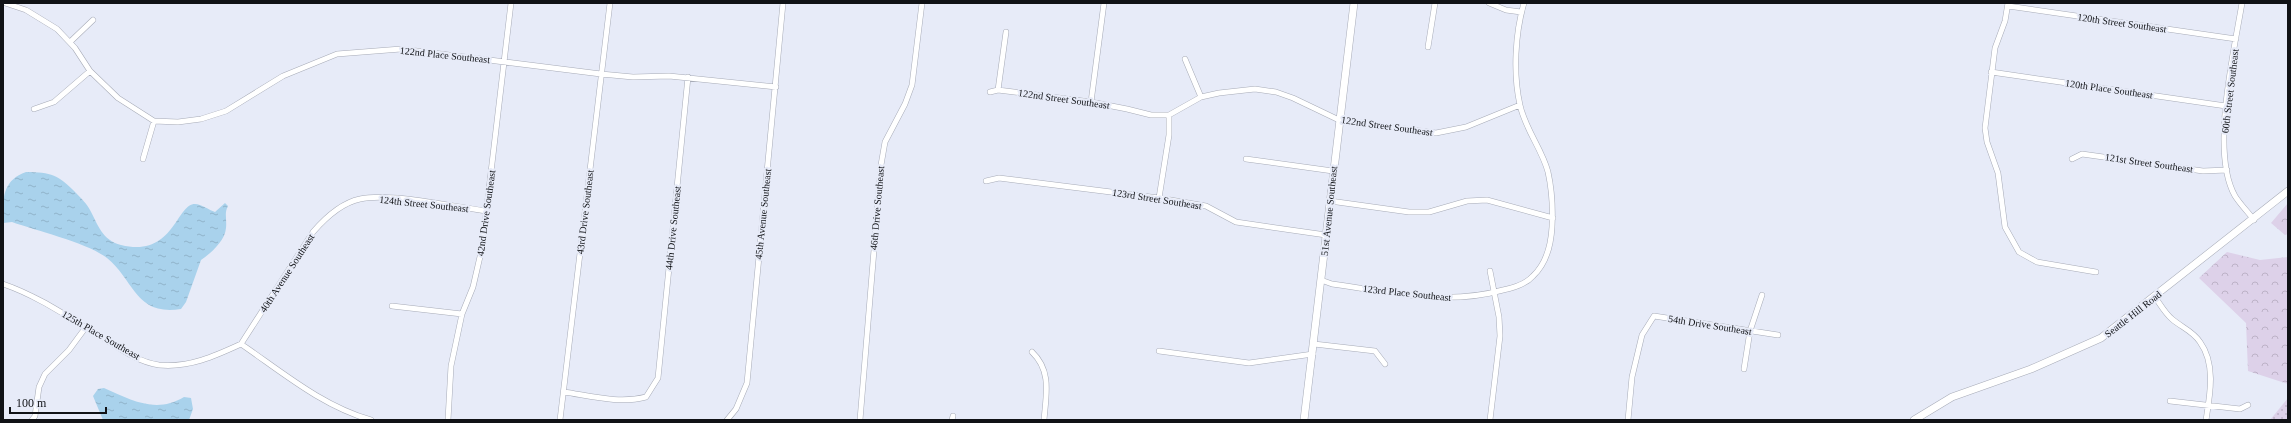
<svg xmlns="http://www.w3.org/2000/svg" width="2291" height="423" font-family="'Times New Roman',serif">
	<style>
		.grass { fill: url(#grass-dots) }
		.forest { fill: url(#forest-crowns) }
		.water { fill: url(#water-ripples) }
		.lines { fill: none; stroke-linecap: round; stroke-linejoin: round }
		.street-casing { stroke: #a7abb7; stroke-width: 6 }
		.secondary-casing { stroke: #a7abb7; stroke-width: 8 }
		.street { stroke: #fff; stroke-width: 5 }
		.secondary { stroke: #fff; stroke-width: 7 }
		.labels { text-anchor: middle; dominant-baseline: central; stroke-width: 4; stroke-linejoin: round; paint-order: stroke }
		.street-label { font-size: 10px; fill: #101216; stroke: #e7ebf8 }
	</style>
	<defs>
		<pattern id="grass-dots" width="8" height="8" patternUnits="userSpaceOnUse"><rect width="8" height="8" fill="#ddd1e9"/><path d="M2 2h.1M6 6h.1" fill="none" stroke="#bdb2c7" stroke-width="1.8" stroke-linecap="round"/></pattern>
		<pattern id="forest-crowns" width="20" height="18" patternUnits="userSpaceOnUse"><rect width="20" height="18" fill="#ddd1e9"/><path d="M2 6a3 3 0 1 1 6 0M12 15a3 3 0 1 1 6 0" fill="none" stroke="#bdb2c7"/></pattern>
		<pattern id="water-ripples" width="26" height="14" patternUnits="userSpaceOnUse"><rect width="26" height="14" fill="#a9d2ec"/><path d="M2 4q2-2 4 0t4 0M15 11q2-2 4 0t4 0" fill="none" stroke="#90b3ca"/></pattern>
	</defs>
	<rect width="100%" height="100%" fill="#e7ebf8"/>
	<path class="grass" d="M2288,398V420H2270Z"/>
	<path class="forest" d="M2288,203V234L2285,235L2271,223Z
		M2227,252L2260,260L2288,257V384L2248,371L2246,323L2199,278Z"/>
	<path class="water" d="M26,172C51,172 59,175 76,193C81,198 87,204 90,210C98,225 102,240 121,245C174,258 176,204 195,204C201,204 209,210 215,212L225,203L228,206C224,213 227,219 226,228C225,241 211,253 201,260L186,302L181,309C135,316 135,281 107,258C88,243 37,231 12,222L3,223C3,200 1,181 26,172Z
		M104,388C131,400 156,414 184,397L191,398L193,409L189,420H103L93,396L98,389Z"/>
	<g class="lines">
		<defs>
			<path id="street" d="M5,3L26,10L57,29L75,48L90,71L118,98L154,121L178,122L201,119L226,111L283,76L337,54L401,49L601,74L633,77L669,76L776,87
				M1489,3L1506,10L1521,12
				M2008,3L2005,21L1995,48L1985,128L1987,142L1998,173L2005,227L2019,252L2037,262L2096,272
				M2242,3C2234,52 2210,152 2235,196C2240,204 2248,212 2254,220
				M2008,6L2236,39
				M70,42L93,20
				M1428,47L1435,3
				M1185,59L1201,97
				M1991,72L2226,106
				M998,90L1091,102L1127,109L1151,115H1169L1201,97L1219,93L1255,89L1276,92L1293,98L1339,120L1436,133L1466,127L1520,105
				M990,92L998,90L1006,32
				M1091,102L1104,3
				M34,109L54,102L90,71
				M143,159L154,121
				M1246,159L1333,171
				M2072,159L2082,154L2203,171L2227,170
				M986,181L999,178L1159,198L1206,206L1236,222L1326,235
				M1159,198L1169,135V115
				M1330,201L1409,212H1429L1467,201L1487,200L1553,218
				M1321,280L1332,284C1390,292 1446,306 1503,290C1513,288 1526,284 1533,276C1547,263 1551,244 1552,227C1553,208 1552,190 1548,172C1542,149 1525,129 1520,105C1513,74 1515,34 1524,3
				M3,284C38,296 68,317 100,336C118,347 137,362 159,365C189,368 215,356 241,344C282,372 322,406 371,420
				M2155,297C2160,304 2165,313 2172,319C2181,327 2193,331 2200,342C2216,364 2210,395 2206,420
				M392,306L462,314
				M241,344L313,232C326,217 341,203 360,199C389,192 455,207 486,211
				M1314,344L1375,351L1385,364
				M1159,351L1249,363L1313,354
				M1032,352C1052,371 1046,395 1044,420
				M1744,369L1750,331L1762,295
				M564,392C591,396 619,404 646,397L658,378L688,77
				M2170,401L2240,409L2248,405
				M32,420L35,416L39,387L45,374L69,350L86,327
				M448,420L451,366L462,314L473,287L482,248L511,3
				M560,420L610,3
				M727,420L736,409L747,383L783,3
				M860,420L881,165L885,142L905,104L912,85L922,3
				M952,420L953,416
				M1490,420L1500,336L1499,317L1490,271
				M1628,420L1632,377L1642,335L1654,316L1778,335"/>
			<path id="secondary" d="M1304,420L1354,3
				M1914,420L1952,397L2031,369L2101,338L2288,191"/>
		</defs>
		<use href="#street" class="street-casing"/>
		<use href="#secondary" class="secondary-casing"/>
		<use href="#street" class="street"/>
		<use href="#secondary" class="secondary"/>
	</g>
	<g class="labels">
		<g class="street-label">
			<text transform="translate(2122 23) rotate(8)">120th Street Southeast</text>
			<text transform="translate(445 55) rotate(6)">122nd Place Southeast</text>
			<text transform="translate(2109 89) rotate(8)">120th Place Southeast</text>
			<text transform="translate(2230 91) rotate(-83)">60th Street Southeast</text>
			<text transform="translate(1064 99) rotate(8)">122nd Street Southeast</text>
			<text transform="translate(1387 126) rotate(8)">122nd Street Southeast</text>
			<text transform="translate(2149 163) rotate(8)">121st Street Southeast</text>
			<text transform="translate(1157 199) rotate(9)">123rd Street Southeast</text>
			<text transform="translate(424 204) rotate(6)">124th Street Southeast</text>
			<text transform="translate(877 208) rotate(-85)">46th Drive Southeast</text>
			<text transform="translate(1329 211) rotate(-84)">51st Avenue Southeast</text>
			<text transform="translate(585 212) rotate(-83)">43rd Drive Southeast</text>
			<text transform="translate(486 213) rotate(-82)">42nd Drive Southeast</text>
			<text transform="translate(763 214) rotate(-84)">45th Avenue Southeast</text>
			<text transform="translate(673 228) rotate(-84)">44th Drive Southeast</text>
			<text transform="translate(287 273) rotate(-57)">40th Avenue Southeast</text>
			<text transform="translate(1407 293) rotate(6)">123rd Place Southeast</text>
			<text transform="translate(2133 314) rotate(-38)">Seattle Hill Road</text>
			<text transform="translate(1710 325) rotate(9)">54th Drive Southeast</text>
			<text transform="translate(101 335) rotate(30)">125th Place Southeast</text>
		</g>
	</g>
	<rect width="2291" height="423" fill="none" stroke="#101216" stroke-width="8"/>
	<path d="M10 407v6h96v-6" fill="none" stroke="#101216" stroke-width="2"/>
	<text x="16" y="407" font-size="12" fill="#101216" stroke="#e7ebf8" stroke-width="3" paint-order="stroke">100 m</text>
</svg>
